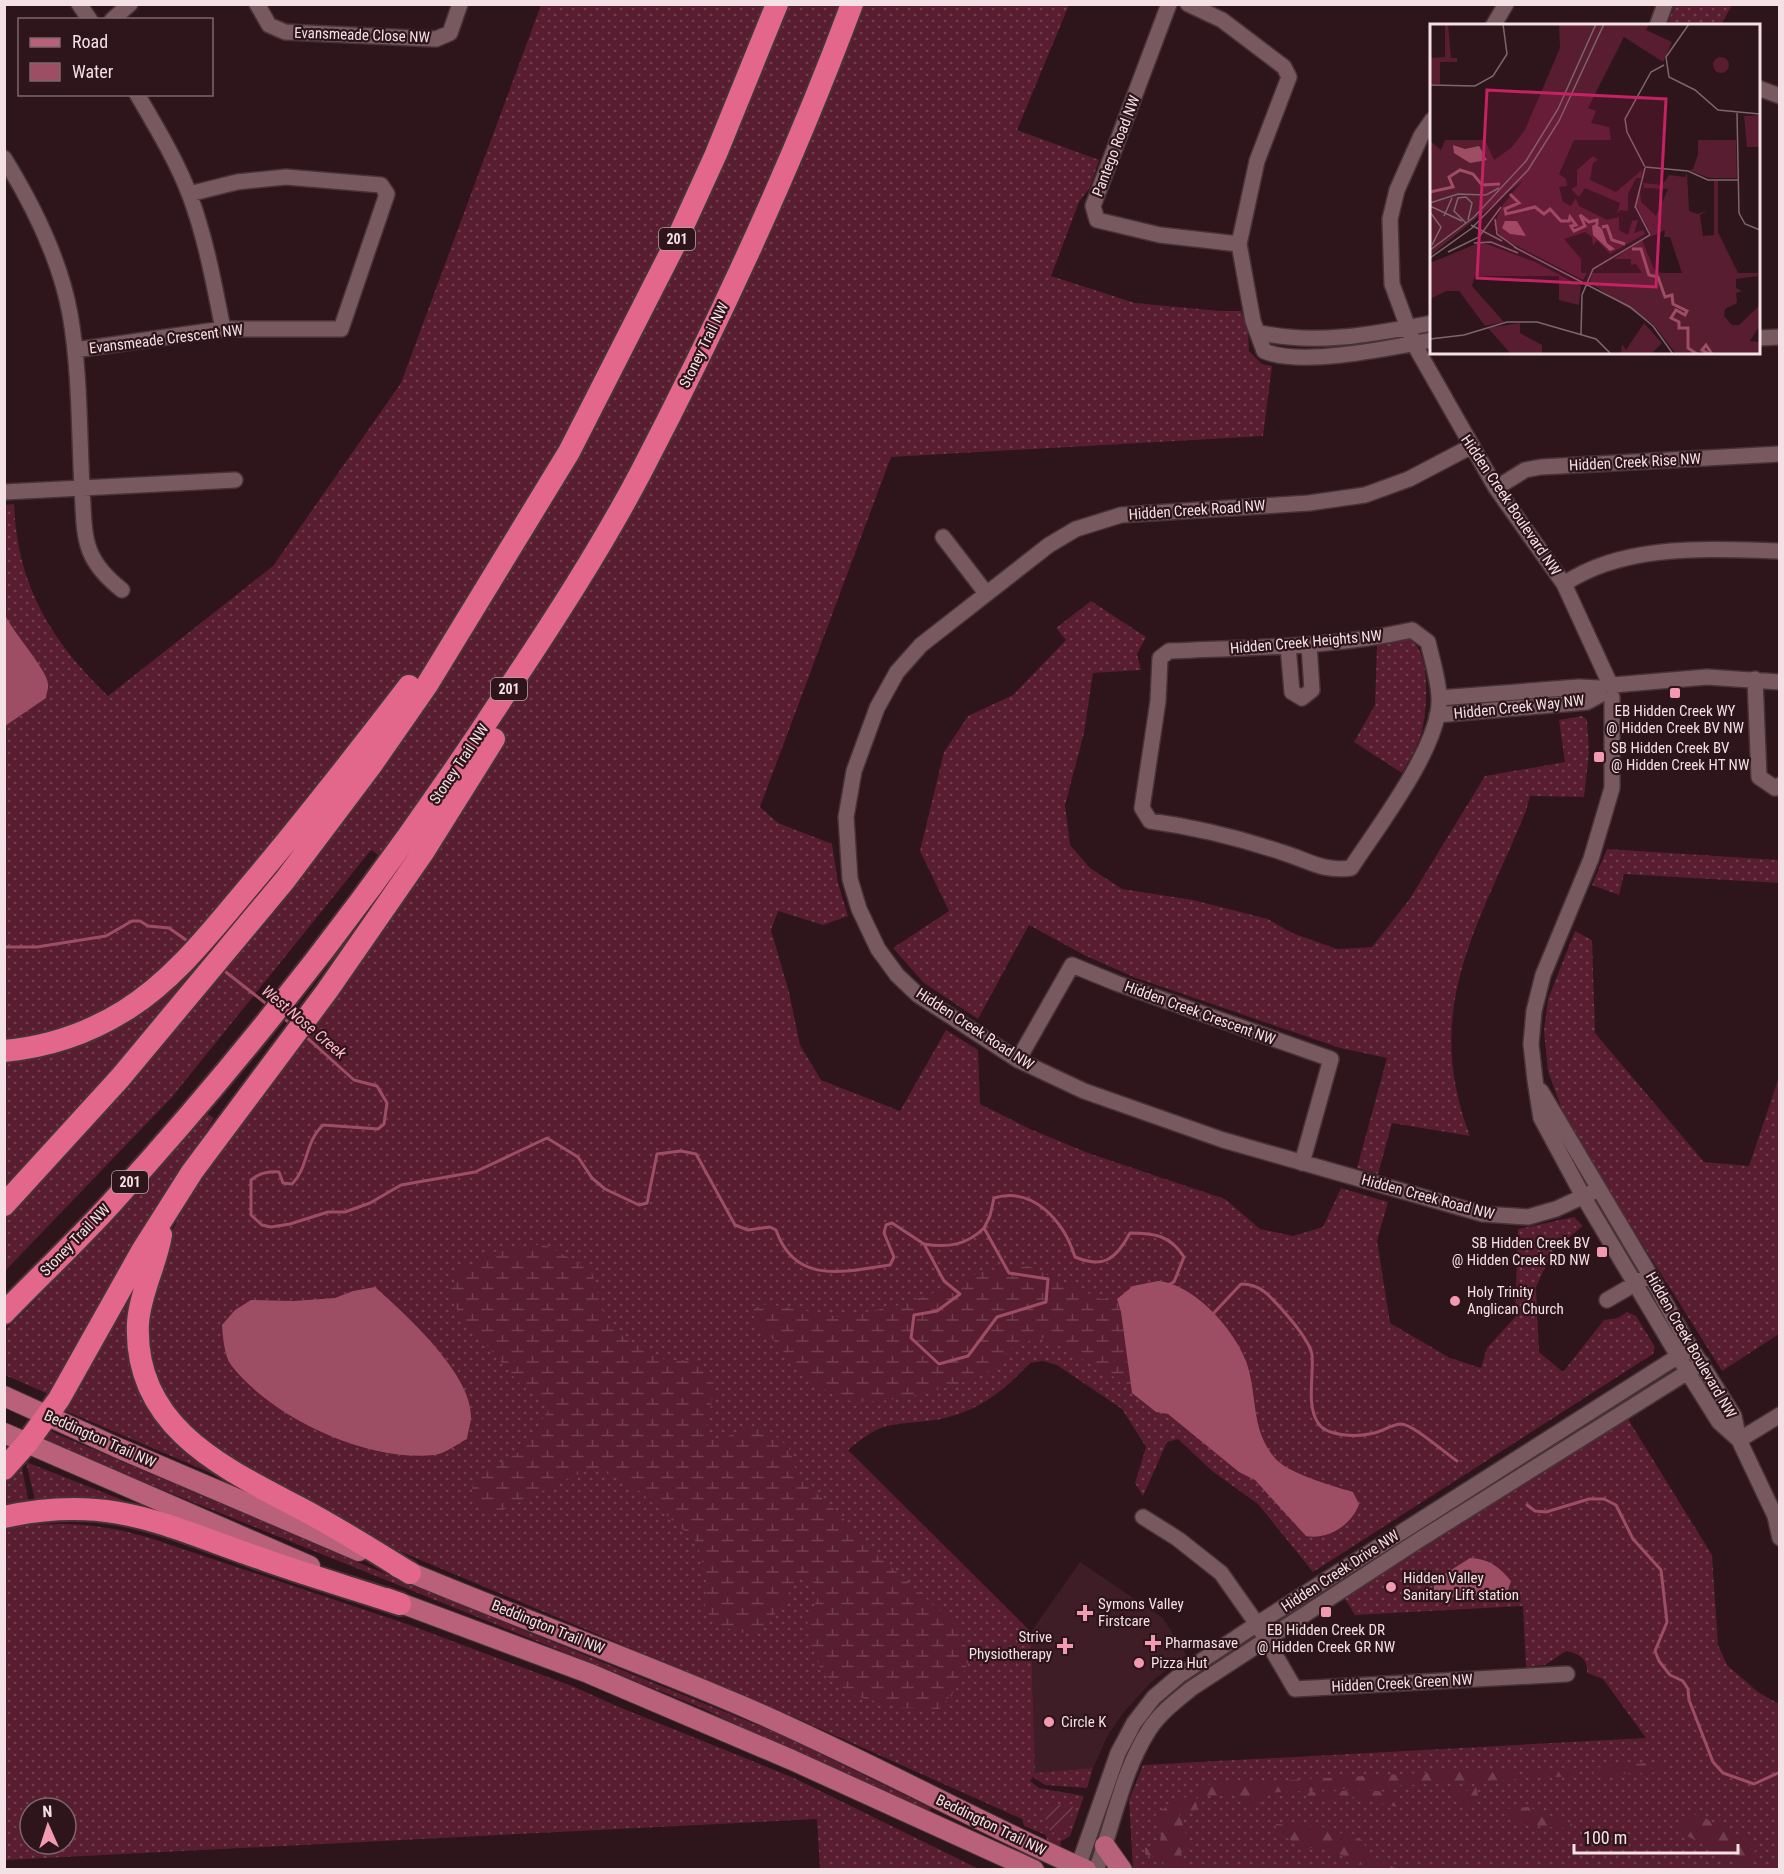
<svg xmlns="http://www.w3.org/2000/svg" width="1784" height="1874" font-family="'Roboto Condensed',sans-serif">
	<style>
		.built { fill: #3e1d26 }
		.grass { fill: url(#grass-dots); fill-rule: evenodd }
		.forest { fill: url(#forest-firs) }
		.wetland { fill: url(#wetland-marsh) }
		.garden { fill: url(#garden-furrows) }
		.water { fill: #9d4e64 }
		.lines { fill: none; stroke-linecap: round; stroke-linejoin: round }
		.stream { stroke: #9d4e64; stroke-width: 3 }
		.minor-casing { stroke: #463237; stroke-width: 18 }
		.major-casing { stroke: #463237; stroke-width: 22 }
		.highway-casing { stroke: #463237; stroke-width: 26 }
		.minor { stroke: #795960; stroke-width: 15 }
		.major { stroke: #b9617a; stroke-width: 20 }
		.highway { stroke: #e3668b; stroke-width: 22 }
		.poi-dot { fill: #f29ab0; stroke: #2e141b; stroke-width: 2 }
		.labels { text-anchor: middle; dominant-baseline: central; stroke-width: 4.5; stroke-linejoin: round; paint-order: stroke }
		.shield { fill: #2e141b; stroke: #b9a4a8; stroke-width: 1.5 }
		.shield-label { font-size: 14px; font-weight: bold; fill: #f4e1e5 }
		.street-label { font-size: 15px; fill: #f4e1e5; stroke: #2e141b }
		.poi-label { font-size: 15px; fill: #f4e1e5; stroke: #2e141b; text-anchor: start }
		.water-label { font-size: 16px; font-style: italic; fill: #ffb9c9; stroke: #2e141b }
		.inset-river { fill: none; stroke: #9d4e64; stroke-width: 3 }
		.inset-road { fill: none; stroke: #7d666c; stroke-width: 1.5 }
		.view { fill: #c42262; fill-opacity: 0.15; stroke: #c42262; stroke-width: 3 }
		.inset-edge { fill: none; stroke: #f4e1e5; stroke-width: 3 }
	</style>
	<defs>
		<pattern id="grass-dots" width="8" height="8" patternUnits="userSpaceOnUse" patternTransform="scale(1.5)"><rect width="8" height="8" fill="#581d30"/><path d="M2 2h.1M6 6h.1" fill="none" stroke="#713e4e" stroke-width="1.8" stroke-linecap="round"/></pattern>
		<pattern id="forest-firs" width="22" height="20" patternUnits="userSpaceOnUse" patternTransform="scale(1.5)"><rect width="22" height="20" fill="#581d30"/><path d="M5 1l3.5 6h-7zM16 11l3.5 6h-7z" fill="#713e4e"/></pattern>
		<pattern id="wetland-marsh" width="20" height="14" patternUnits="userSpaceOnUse" patternTransform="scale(1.5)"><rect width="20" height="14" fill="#581d30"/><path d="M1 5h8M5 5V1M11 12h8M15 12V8" fill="none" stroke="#713e4e"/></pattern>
		<pattern id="garden-furrows" width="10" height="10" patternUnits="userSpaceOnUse" patternTransform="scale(1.5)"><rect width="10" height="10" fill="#581d30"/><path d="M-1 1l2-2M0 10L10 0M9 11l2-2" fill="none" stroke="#713e4e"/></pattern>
	</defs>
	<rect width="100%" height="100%" fill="#2e141b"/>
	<path class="built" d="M1080,1562L1163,1618L1186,1655L1151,1682L1123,1713L1108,1735L1093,1768L1035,1774L1031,1632Z"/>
	<path class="grass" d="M1675,4H1732V5L1721,25H1667Z
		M541,5H1069L1017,130L1099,160L1090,187L1079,202L1051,276L1135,303L1220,311H1241L1248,332L1249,351L1262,364L1272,366L1263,436L891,457L760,807L778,823L832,844L838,883L848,916L823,925L778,911L771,930L789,992L800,1045L821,1080L900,1111L946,1030L978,1050L980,1104L1030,1129L1088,1153L1225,1199L1260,1229L1293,1236L1323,1227L1341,1188L1388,1202L1377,1241L1390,1323L1450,1358L1481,1368L1487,1348L1515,1317L1518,1229L1574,1217L1583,1226L1553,1250L1536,1287L1539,1352L1563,1372L1604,1320L1618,1318L1627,1312L1636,1316L1655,1347L1653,1354L1313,1572L1258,1504L1212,1471L1178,1439L1167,1442L1143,1496L1135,1483L1146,1447L1122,1409L1057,1365L1043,1361L1030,1363C1007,1387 987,1405 955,1415C933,1423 909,1421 887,1426C872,1430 859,1441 848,1450L1031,1632L1035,1773L1093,1768L1087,1788L1045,1785L1033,1777L1030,1781L1039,1788L1084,1796L1070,1836L1060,1842L1061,1846L1048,1845L1046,1835L1024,1826L1022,1819L796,1718L392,1548L266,1483L187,1429L154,1375L146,1332L161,1256L190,1192L247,1104L293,1056L317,1011L415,880L371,850L172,1097L5,1271V505L14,504C17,585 51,641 108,696L273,566L401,383Z
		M1091,601L1146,637L1137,654L1141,670L1093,673L1084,733L1065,805L1070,845L1090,868L1122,889L1193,900L1268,919L1292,933L1337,949L1372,947L1409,900L1485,776L1565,762L1559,720L1582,716L1587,720L1589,753L1584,797L1530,796L1526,811C1479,926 1421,1007 1470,1136L1392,1123L1378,1174L1357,1168L1387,1058L1340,1048L1136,978L1084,955L1029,925L978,1019L924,983L893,948L949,911L920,851L944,752L968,716L1013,695L1066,640L1056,628Z
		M1409,639C1432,651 1427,709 1422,731C1418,746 1410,759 1402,773L1354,742L1375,705L1377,645Z
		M1607,849L1779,860V883L1624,874L1619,895L1592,885Z
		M1575,931L1592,940L1595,1033L1704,1162L1749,1166L1779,1077V1334L1722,1371L1567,1124L1548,1071L1544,1031L1548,999Z
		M206,1113L214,1118L57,1387L48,1394L5,1375V1330L31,1305Z
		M131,1293L136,1294L137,1364L221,1471L220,1477L66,1411Z
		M1626,1416L1712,1555L1718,1645L1727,1665L1758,1692L1779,1704V1869H1133L1129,1800L1143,1765L1646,1738L1603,1679L1587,1673C1588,1658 1579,1654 1566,1651L1545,1665L1526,1667L1523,1606L1355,1615L1344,1597Z
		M50,1431L395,1578L782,1735L931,1808L929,1812L866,1788L702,1708L42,1441Z
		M26,1462L148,1510L36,1504Z
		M17,1467L22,1468L29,1505L5,1510L4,1478Z
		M29,1519L33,1525C73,1522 109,1526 147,1537L407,1624L572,1686L619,1707L794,1778L979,1869H820L817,1819L5,1860V1527ZM30,1808H66V1844H30Z"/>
	<path class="forest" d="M1658,1762L1661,1765L1659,1772L1594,1775L1592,1768Z
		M1569,1767L1578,1769L1579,1776L1532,1778L1531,1772Z
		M1457,1771L1517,1772L1519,1779L1266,1793V1799L1253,1811L1239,1800V1794L1196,1797L1197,1808L1191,1813L1184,1811L1179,1813L1189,1843L1181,1853L1186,1865L1183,1869H1172L1145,1854V1848L1160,1841L1161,1834L1156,1825L1155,1816L1177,1798L1195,1797L1194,1791L1199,1785Z
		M1449,1786H1454L1466,1791L1476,1787L1478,1796L1468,1804H1462L1447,1792Z
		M1366,1790L1399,1793L1402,1805L1397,1807L1355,1797L1309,1800L1307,1795L1310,1792Z
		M1528,1807L1572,1824L1573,1828C1549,1827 1527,1829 1506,1814L1507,1809Z
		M1697,1814L1745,1839L1755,1850L1752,1868L1745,1869L1738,1861L1725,1859L1716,1849L1680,1833L1683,1818Z
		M1276,1824L1322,1827L1362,1840L1371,1856L1397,1869H1377L1367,1864L1356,1865L1342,1855L1324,1848H1303L1276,1831Z"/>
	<path class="wetland" d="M543,1244L591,1269L603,1311L624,1338L666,1360H693L715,1385L706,1431L718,1443L739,1430L763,1425L789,1448L798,1477L837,1512L872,1550L957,1626L970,1657L956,1689L939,1709L902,1708L855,1696L822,1673L805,1629L820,1592L815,1583L799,1578L766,1627L741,1633L714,1624L705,1607L706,1578L697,1542L638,1490L597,1468C559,1479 527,1501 491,1515L471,1496L474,1478L522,1450L550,1408L518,1382L460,1314L448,1295L459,1271L494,1252Z
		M1028,1266L1101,1299H1117L1121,1312L1132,1393L1114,1377L1045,1338C1036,1340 1022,1341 1014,1346C1004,1353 998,1365 988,1371C960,1388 866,1412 837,1397C804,1380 779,1345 754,1319V1308L767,1304L841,1317L896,1306L939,1291L982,1271Z"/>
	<path class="garden" d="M1068,1802L1073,1807L1069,1823L1052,1833L1046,1825V1810Z"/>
	<path class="water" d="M5,615C13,632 48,671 48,684C49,688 46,694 46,698L5,726Z
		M1158,1281C1194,1284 1234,1329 1246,1361C1258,1394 1250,1428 1274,1457C1286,1473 1333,1486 1353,1492L1359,1504C1352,1525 1328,1540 1306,1536L1255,1480L1239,1472L1168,1414L1156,1412L1132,1393L1121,1312L1117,1299L1133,1286Z
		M375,1287C405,1314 471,1373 471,1416C471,1423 468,1431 467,1439C457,1444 445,1454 434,1455C367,1462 272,1418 231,1365C224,1355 223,1337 222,1325L235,1310L251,1300L293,1301L335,1298L353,1291Z
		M1470,1558C1487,1558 1500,1567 1511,1581L1508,1590L1504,1593L1442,1598L1434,1592V1581Z"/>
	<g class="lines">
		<path class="stream" d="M4,947H37L106,936L132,921H140L148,926L169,928L189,942
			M222,969L269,1006
			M281,1016L292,1025
			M304,1035L354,1080L377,1086L387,1103L384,1124L378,1129L323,1125C304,1143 309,1167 292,1184L283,1183L279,1172C269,1171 259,1173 251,1180V1215L262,1225L271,1227L290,1224L328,1212H345L370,1203L401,1185L475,1172L547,1138L578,1157L592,1178L605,1189L639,1205L647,1203L657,1154L681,1151L696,1154L735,1225L748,1230L770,1227L776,1230C795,1285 843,1272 890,1265L894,1257L884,1233L886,1225L892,1223L924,1244L944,1281L960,1294L937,1311L914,1315L911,1338L939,1364L968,1356L997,1317L1046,1302L1048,1279L1009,1273L984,1228L990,1216L994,1198C1034,1186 1064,1222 1075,1257C1104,1269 1116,1259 1130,1233C1154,1233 1170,1235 1184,1257L1174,1282L1168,1285
			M924,1244C948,1248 967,1245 984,1228
			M1212,1315L1241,1284C1251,1284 1259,1287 1266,1293C1279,1305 1310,1339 1312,1355C1314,1375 1306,1405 1318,1423C1326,1436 1355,1437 1369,1434C1380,1433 1390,1425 1400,1424C1412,1423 1445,1453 1457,1461
			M1527,1505L1535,1511L1546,1512L1589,1499H1604L1616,1505L1633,1539L1661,1570L1667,1622L1655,1651L1659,1661L1670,1675L1683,1681L1688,1689L1689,1700L1713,1762L1723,1773L1754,1784L1780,1772"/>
		<defs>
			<path id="minor" d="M79,4L90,20
				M257,4L269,25L285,32L436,39L450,33L460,4
				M1169,4L1093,206L1097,220L1160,235L1239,244
				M1188,4L1222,20L1284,67L1289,77L1257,161L1239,244L1253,321L1264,351C1302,367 1390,348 1432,340
				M112,20L130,4
				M1493,26L1506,4
				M1657,26L1665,4
				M1758,88L1780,96
				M137,94C156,127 177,161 190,196C206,239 214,284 223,329
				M1432,120L1421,136L1397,190L1390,219L1392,284L1414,344L1496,488L1564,584L1610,684
				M4,158C33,205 60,259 70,314C80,371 79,430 82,488L4,492
				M1257,332C1314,346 1374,334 1432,323
				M1758,338L1780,337
				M75,350L223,329H341L387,194L381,185L286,177L237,182L189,194
				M1470,447L1409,479L1365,495L1309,503L1121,515L1076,529L1049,545L921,645L897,672L877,708L854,771L846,817L850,879L859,909L878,949L897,975L918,995L1018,1060L1084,1091L1223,1140L1483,1214L1528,1217L1556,1209L1597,1190
				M1496,488L1525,470L1541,467L1780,454
				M943,537L986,593
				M1564,584C1624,543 1709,549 1780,551
				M122,590C81,558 85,536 82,488L235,480
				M1412,630L1428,642C1432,660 1438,678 1439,696C1443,743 1377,828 1351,868C1322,872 1308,860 1281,852C1239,838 1194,827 1150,821L1142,808L1158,701L1160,658L1169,651C1250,647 1332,648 1412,630Z
				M1288,646L1292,692L1302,698L1312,690L1309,645
				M1755,679L1759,777L1775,788L1780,785
				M1613,685L1707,677L1780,682
				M1612,697V788L1591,859L1543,975L1534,1011L1531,1044L1535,1080L1541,1118L1583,1196L1687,1371L1719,1422L1739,1440
				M1439,698L1579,687L1600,688
				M1437,715L1587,702L1600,695
				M1018,1060L1072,965L1116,983L1331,1059L1302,1163
				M1541,1091L1650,1275L1683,1335L1734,1416L1739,1440L1775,1516L1780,1538
				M1607,1300L1645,1278
				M1739,1440L1780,1415
				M1143,1517L1178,1539L1221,1573L1257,1624L1295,1689L1567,1674
				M1077,1870L1118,1753L1134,1723L1154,1697L1180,1675L1257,1624L1691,1348
				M1096,1870C1114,1823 1122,1772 1149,1730C1160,1713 1176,1701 1192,1688L1416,1542L1702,1363"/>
			<path id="major" d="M4,1396L116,1447L359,1551
				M4,1433L310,1566
				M397,1567C511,1615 628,1657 742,1706C859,1756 970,1818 1086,1870
				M387,1598L588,1673L792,1760L1034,1870
				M1105,1846L1122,1870"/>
			<path id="highway" d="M4,1051C48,1047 87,1034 124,1011C173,981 211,932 247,889C303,823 356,755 409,686
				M4,1205L120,1078L285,880L370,767L427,685L569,452L674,246L716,154L777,4
				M161,1235C156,1265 140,1293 138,1323C133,1427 224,1468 300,1508C338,1528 374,1551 410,1573
				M4,1313C39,1277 76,1242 109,1206C255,1046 387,875 505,694C553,622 601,548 641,472C720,320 792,165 852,4
				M4,1469L27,1443L59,1399L142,1251L192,1172L327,991L424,851L494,739
				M4,1517C113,1493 167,1527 265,1560C310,1576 355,1589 400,1604"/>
		</defs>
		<use href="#minor" class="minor-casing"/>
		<use href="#major" class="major-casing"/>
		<use href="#highway" class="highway-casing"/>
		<use href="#minor" class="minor"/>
		<use href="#major" class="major"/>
		<use href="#highway" class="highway"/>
	</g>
	<g class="poi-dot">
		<rect x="1669" y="687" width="12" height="12" rx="3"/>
		<rect x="1593" y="751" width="12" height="12" rx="3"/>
		<rect x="1596" y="1246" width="12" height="12" rx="3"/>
		<circle cx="1455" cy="1301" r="6"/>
		<circle cx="1391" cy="1587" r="6"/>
		<rect x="1320" y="1606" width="12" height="12" rx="3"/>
		<path d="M1082 1604h6v6h6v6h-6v6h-6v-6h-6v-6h6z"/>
		<path d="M1150 1634h6v6h6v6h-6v6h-6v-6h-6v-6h6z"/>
		<path d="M1062 1637h6v6h6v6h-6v6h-6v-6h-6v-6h6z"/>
		<circle cx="1139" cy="1663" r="6"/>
		<circle cx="1049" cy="1722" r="6"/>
	</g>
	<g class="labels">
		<g class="shield">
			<rect x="659" y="228" width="36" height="22" rx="4.5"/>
			<rect x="491" y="678" width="36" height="22" rx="4.5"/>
			<rect x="112" y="1171" width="36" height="22" rx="4.5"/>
		</g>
		<g class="shield-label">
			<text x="677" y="239">201</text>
			<text x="509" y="689">201</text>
			<text x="130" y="1182">201</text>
		</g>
		<g class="street-label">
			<text transform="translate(362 35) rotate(2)">Evansmeade Close NW</text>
			<text transform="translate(1116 146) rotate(-69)">Pantego Road NW</text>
			<text transform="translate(166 339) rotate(-7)">Evansmeade Crescent NW</text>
			<text transform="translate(704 345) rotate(-64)">Stoney Trail NW</text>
			<text transform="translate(1635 462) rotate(-3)">Hidden Creek Rise NW</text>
			<text transform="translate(1511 505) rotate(56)">Hidden Creek Boulevard NW</text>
			<text transform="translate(1197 510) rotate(-4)">Hidden Creek Road NW</text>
			<text transform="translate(1306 642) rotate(-5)">Hidden Creek Heights NW</text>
			<text transform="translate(1519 707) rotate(-6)">Hidden Creek Way NW</text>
			<text transform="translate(459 764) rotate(-56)">Stoney Trail NW</text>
			<text transform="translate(1200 1013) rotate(20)">Hidden Creek Crescent NW</text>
			<text transform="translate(975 1029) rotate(33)">Hidden Creek Road NW</text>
			<text transform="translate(1428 1197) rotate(15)">Hidden Creek Road NW</text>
			<text transform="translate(75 1240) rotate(-46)">Stoney Trail NW</text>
			<text transform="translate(1691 1345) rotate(60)">Hidden Creek Boulevard NW</text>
			<text transform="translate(100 1439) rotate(24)">Beddington Trail NW</text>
			<text transform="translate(1340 1571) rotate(-33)">Hidden Creek Drive NW</text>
			<text transform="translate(548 1627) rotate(22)">Beddington Trail NW</text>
			<text transform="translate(1402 1683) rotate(-3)">Hidden Creek Green NW</text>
			<text transform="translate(991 1825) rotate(26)">Beddington Trail NW</text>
		</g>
		<g class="poi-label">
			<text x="1675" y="711" text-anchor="middle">EB Hidden Creek WY<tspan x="1675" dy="17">@ Hidden Creek BV NW</tspan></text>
			<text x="1611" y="748">SB Hidden Creek BV<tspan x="1611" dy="17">@ Hidden Creek HT NW</tspan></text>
			<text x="1590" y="1243" text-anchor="end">SB Hidden Creek BV<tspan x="1590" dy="17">@ Hidden Creek RD NW</tspan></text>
			<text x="1467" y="1292">Holy Trinity<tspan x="1467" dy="17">Anglican Church</tspan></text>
			<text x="1403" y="1578">Hidden Valley<tspan x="1403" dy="17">Sanitary Lift station</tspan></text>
			<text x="1098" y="1604">Symons Valley<tspan x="1098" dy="17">Firstcare</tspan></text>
			<text x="1326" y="1630" text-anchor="middle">EB Hidden Creek DR<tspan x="1326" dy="17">@ Hidden Creek GR NW</tspan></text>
			<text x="1052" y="1637" text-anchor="end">Strive<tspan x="1052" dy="17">Physiotherapy</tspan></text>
			<text x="1165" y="1643">Pharmasave</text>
			<text x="1151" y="1663">Pizza Hut</text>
			<text x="1061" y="1722">Circle K</text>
		</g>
		<g class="water-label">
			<text transform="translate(304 1022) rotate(40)">West Nose Creek</text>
		</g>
	</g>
	<g transform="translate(1430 24)">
		<rect width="330" height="330" fill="#2e141b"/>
		<path d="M15,0H18L21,34H27V38H10V60H0V34L15,33ZM129,0H219L216,6L242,18L233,38L194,13L158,84L166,87L161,99L179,103L181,116H144L129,150L136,155L137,162L129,163L133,178L141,182L146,174L149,182L177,196L189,193V206L198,211L202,197L208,196L204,209L213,206L215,210L180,230L167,216L163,222L162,213L155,208L134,215L151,235V249H157L153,256L72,214L64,201L72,182L93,156L0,232V117L11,126L15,116H55L64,136L81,124L95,106L130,24ZM283 41a8 8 0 1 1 16 0a8 8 0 1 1-16 0ZM330,91V123H317L314,92ZM268,116H306L307,154H279L259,146L263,145L268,130ZM163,132L168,136L163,139L160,156L186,168L212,146L211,154H206L198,170V187L190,186L187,190L190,179L155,164L149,173L141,165L147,162V146ZM257,148L259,187L267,190L277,187L270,191L273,212L284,211V157H288V208L308,249H328V252L306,255V264L312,267L306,269L307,279L295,285L294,292L302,301H309L330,281V301L320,317L330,318V330H246L223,300L160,259L162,249H212L206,240L201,241V235H184L212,216L224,245L231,249H252L240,213H234L235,206L222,212L206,181L210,167L211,178L226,192L238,165L214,164L213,159L232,161L239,151L255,153ZM51,218L105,238L151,262L149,281L129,276V252H45L42,262L74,298L55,302L29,267H16L0,275V239ZM90,299V309L112,321V330H81L58,304ZM214,299L232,319L221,330H191L192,320L196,326Z" fill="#581d30"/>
		<path d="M104,193L144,234L142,242L130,238V229L120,232L118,224L109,216L96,218L104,210L95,198ZM153,198L162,202L163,211L154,205L133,210L125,202Z" fill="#581d30"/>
		<path d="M270 127a8 8 0 1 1 16 0a8 8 0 1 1-16 0Z" fill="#581d30"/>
		<path d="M23,121L35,125L49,122L57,136L40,139L24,129ZM75,197H87L96,212L80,210L72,204ZM166,200L172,205L177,219L185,225L180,227L163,211L162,202Z" fill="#9d4e64"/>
		<path class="inset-river" d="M0,168L23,163L19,153L30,146L43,150L52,161L70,160M80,170L89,179L75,185L76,190L105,183L114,190L120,185L131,197H139L140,193L146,201L141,202L144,207L155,202L150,191L159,198L167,196V201M172,203L177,202L182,216L195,220M202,225H211L219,251L228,253L235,273L242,271L243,280L257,287L255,291L246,286L241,294L249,298V304H258V324L267,330M279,330L272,326L276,321L282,330"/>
		<path class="inset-road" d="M259,0L236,33L239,53L265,66L288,86L330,90M0,61L45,62L63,52L77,30L73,0M307,89L309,189L315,200L330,206M215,143L197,108L195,95L221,48L234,41M215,143L258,147L278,156H309M0,179L28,170L56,171L69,164M0,182L32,197M205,184L215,144M0,188L11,203L2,221M14,192L22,174M65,195L67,210L88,225M36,199L24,187L28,174L36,173L42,179L38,196M41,201L72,217M44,219L61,218L88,229M84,223L200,283L223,302L243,330M0,226L44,193L96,137L128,85L166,0M18,228L49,213L71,183M0,234L42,204L98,146L129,97L174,0M151,310L152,271L163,245L220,211L205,182M0,315L34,311L77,298H107L166,315L181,330"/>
		<path class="view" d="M57,66L236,75L226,263L47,254Z"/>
		<rect width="330" height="330" class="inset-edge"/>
	</g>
	<rect width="1784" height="1874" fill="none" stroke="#f4e1e5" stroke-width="12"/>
	<rect x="18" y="18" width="195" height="78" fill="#2e141b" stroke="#7d666c" stroke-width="1.5"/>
	<rect x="30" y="38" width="30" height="9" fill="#b9617a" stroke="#7d666c" stroke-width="1.5"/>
	<text x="72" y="48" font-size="18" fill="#f4e1e5">Road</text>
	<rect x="30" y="63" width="30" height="18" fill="#9d4e64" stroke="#7d666c" stroke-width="1.5"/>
	<text x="72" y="78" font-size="18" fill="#f4e1e5">Water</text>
	<g transform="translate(48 1826) rotate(357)"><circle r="28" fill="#2e141b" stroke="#7d666c" stroke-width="1.5"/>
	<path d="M0-4.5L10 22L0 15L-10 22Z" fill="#f29ab0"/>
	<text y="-9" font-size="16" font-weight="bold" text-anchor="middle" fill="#f4e1e5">N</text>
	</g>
	<path d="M1574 1844v9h164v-9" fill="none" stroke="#f4e1e5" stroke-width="3"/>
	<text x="1583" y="1844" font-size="18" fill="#f4e1e5" stroke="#2e141b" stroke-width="4.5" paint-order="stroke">100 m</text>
</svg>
